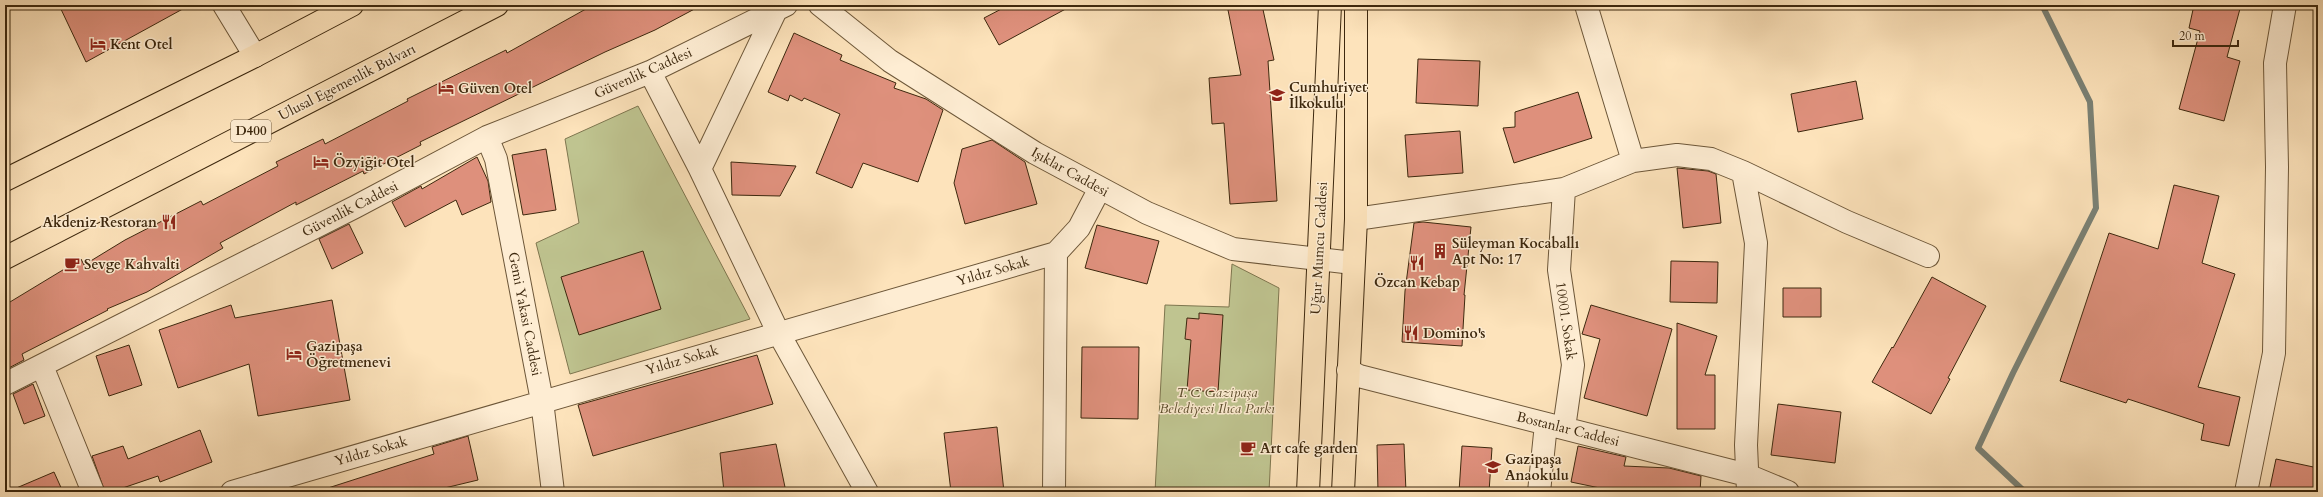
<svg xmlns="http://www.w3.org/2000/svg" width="2323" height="497" font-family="Cardo,serif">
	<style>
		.green { fill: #bfc490; stroke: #7e764f }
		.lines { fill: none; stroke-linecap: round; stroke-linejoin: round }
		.stream { stroke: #7a8175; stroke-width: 6 }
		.building { fill: #de907c; stroke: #3d280e }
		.minor-casing { stroke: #6d5739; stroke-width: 24 }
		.major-casing { stroke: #3d280e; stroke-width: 24 }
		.highway-casing { stroke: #3d280e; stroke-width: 24 }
		.minor { stroke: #feedd3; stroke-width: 22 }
		.major { stroke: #fde3bb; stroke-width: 22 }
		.highway { stroke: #fde3bb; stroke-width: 22 }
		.labels { text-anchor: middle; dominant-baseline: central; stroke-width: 3; stroke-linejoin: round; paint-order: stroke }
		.shield { fill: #feedd3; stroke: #776349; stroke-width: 1 }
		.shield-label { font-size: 13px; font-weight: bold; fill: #3d280e }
		.poi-label { font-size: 14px; font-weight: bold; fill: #3d280e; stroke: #feedd3; text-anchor: start }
		.street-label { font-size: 14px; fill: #3d280e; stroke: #feedd3 }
		.park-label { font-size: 14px; font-style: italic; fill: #5e4f2e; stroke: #feedd3 }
	</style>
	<rect width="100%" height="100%" fill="#fde3bb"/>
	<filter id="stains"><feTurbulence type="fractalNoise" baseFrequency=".005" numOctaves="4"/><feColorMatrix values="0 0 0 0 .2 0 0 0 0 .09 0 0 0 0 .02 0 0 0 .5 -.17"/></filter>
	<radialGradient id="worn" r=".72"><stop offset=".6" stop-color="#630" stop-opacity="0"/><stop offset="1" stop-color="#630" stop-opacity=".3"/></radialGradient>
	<path class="green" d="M638,106L750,319L570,374L536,243L579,223L565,139Z
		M1232,264L1279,288L1269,492H1155L1165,305L1229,307Z"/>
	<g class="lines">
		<path class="stream" d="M2025,492L1978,448L2013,373L2096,208L2090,102L2042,5"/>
	</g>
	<path class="building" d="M59,5H190L86,62Z
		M593,5H702L655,30L605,52L420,142L421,145L364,174L363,171L296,205V202L220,243L223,248L147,292L107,309L108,310L22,354L24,360L5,370V305L81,259L84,265L125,240L201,201L203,205L278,166L276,162L323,139L325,144L408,101L407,99L506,50L507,53Z
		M1009,5H1073L999,45L984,18Z
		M1227,5H1262L1274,60L1268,61L1277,201L1230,204L1224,123L1212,124L1209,78L1241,75Z
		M2194,5H2241L2227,57L2240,61L2224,121L2179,109L2200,31L2189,28Z
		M794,33L842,55L840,60L896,83L894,88L926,99L943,110L918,182L863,163L852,188L816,173L840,114L804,98L802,101L790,95L788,101L768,92Z
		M1418,59L1480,61L1478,106L1416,103Z
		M1856,81L1863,119L1798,132L1791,94Z
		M1578,92L1592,138L1514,163L1503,128L1515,127V112Z
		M1460,131L1463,173L1408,177L1405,135Z
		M992,140L1025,162L1037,204L965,224L954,183L962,149Z
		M546,149L556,210L523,215L512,155Z
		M477,157L488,181L491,202L462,215L456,200L405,227L392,202L421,186L422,189Z
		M731,162L796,166L780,196L732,195Z
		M1677,168L1708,171L1716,174L1721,223L1683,228Z
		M2174,185L2219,196L2202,263L2235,274L2198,387L2240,397L2229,446L2201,440L2204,424L2128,399L2126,403L2060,381L2109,233L2158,249Z
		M1423,222L1471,227L1464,295H1465L1462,346L1402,342L1405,291L1414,223Z
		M349,224L363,253L332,269L319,239Z
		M1097,225L1159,241L1147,284L1085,268Z
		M643,251L661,309L579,335L561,277Z
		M1671,261L1718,262L1717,303L1670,302Z
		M1932,277L1986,306L1948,378L1950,379L1931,414L1872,382L1892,347L1893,348Z
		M1783,288H1821V317H1783Z
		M332,300L350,400L258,416L249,364L178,388L159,330L231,305L235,318Z
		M1591,305L1672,329L1647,416L1584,398L1600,339L1582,334Z
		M1199,313L1223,315L1218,392L1187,390L1191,340L1185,339L1187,318L1199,319Z
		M1677,323L1717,336L1705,375H1715V429H1677Z
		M129,345L142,385L109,396L96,356Z
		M1082,347H1139L1138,419L1081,418Z
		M757,355L773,404L593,456L578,405Z
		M33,384L45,416L24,424L13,394Z
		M1778,404L1841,412L1835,463L1771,455Z
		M997,427L1004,492H951L944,433Z
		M200,430L212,462L160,482L158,476L111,492H105L92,456L123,446L128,459Z
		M468,436L478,480L428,492H329L328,488L434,454L432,447Z
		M776,444L786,492H724L720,453Z
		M1404,444L1406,492H1378L1377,445Z
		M1462,446L1492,448L1489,492H1459Z
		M1578,446L1626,457L1624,466L1669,468L1701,476L1700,492H1667L1620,488L1619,492L1571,482Z
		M2276,459L2318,468V492H2269Z
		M54,472L63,492H7Z"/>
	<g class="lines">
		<defs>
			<path id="minor" d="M224,5L255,56
				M820,5L890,61L1035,153L1147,213L1233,249L1353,263
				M1586,5L1633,161
				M650,72L700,169L778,332L867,492
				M487,137L496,159L542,401L553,492
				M700,169L776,10
				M1743,172L1847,222L1928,256
				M1564,189L1559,270L1573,365L1564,428
				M1356,219L1564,189L1633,161L1677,155L1711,159L1743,172L1756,243L1746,445L1748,492
				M42,366L93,492
				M1348,370L1359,376L1747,475L1788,492
				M5,384L355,207L487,137L650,72L786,5
				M232,492L1056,253L1079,228L1100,188
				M1054,492L1056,253
				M1539,492L1546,424
				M2246,492L2274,353L2277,167L2275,63L2285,5"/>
			<path id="major" d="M1308,492L1330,5
				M1343,492L1356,219V5"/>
			<path id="highway" d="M5,180L255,56L352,5
				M5,258L497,5"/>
		</defs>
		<use href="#minor" class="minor-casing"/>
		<use href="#major" class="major-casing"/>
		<use href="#highway" class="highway-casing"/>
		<use href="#minor" class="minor"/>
		<use href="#major" class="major"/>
		<use href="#highway" class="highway"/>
	</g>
	<defs>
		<symbol id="hotel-bare" viewBox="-9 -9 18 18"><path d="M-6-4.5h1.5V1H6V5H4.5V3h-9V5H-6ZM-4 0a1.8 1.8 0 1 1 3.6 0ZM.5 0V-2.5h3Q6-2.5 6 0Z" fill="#8f2418" stroke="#feedd3" stroke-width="2.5" paint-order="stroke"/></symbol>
		<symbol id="school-bare" viewBox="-9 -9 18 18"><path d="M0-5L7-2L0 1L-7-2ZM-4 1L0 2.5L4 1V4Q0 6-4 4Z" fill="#8f2418" stroke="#feedd3" stroke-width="2.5" paint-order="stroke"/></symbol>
		<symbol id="restaurant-bare" viewBox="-9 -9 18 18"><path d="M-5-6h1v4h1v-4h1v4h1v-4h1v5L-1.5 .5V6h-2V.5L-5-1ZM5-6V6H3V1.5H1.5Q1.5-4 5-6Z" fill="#8f2418" stroke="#feedd3" stroke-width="2.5" paint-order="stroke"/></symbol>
		<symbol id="building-bare" viewBox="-9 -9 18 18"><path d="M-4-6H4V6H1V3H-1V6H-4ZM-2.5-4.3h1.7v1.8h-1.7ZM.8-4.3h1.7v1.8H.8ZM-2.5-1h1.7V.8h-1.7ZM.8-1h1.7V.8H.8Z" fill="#8f2418" stroke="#feedd3" stroke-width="2.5" paint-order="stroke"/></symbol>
		<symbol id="cafe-bare" viewBox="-9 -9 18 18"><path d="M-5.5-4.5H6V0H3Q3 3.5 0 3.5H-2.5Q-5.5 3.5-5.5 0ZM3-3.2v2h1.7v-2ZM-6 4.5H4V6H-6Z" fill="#8f2418" stroke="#feedd3" stroke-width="2.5" paint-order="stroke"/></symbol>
	</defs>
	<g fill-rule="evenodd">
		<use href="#hotel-bare" x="87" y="33" width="22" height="22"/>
		<use href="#hotel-bare" x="435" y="77" width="22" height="22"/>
		<use href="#school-bare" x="1266" y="84" width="22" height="22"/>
		<use href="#hotel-bare" x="310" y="151" width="22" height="22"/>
		<use href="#restaurant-bare" x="158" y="211" width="22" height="22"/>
		<use href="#building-bare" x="1429" y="240" width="22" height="22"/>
		<use href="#restaurant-bare" x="1406" y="252" width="22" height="22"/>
		<use href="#cafe-bare" x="61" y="253" width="22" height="22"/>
		<use href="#restaurant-bare" x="1400" y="322" width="22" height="22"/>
		<use href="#hotel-bare" x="283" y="343" width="22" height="22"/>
		<use href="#cafe-bare" x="1237" y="437" width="22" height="22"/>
		<use href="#school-bare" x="1482" y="456" width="22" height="22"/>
	</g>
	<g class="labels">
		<rect class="shield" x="231" y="120" width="40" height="22" rx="3"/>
		<g class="shield-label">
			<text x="251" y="131">D400</text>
		</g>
		<g class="poi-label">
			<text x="110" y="44">Kent Otel</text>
			<text x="1289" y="87">Cumhuriyet<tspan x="1289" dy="16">İlkokulu</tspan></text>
			<text x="458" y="88">Güven Otel</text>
			<text x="333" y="162">Özyiğit Otel</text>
			<text x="157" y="222" text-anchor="end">Akdeniz Restoran</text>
			<text x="1452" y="243">Süleyman Kocaballı<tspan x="1452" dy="16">Apt No: 17</tspan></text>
			<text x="84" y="264">Sevge Kahvalti</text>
			<text x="1417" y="282" text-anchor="middle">Özcan Kebap</text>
			<text x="1423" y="333">Domino's</text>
			<text x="306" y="346">Gazipaşa<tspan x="306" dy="16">Öğretmenevi</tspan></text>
			<text x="1260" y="448">Art cafe garden</text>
			<text x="1505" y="459">Gazipaşa<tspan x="1505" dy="16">Anaokulu</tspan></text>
		</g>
		<g class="street-label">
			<text transform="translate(643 73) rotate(-24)">Güvenlik Caddesi</text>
			<text transform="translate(347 82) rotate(-27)">Ulusal Egemenlik Bulvarı</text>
			<text transform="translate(1070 172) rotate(29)">Işıklar Caddesi</text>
			<text transform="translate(350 209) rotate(-27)">Güvenlik Caddesi</text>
			<text transform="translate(1319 248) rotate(-87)">Uğur Mumcu Caddesi</text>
			<text transform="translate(993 271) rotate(-16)">Yıldız Sokak</text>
			<text transform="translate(525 314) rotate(79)">Gemi Yakasi Caddesi</text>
			<text transform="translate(1566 321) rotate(82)">10001. Sokak</text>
			<text transform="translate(682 360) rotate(-16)">Yıldız Sokak</text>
			<text transform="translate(1568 429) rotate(14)">Bostanlar Caddesi</text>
			<text transform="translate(371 451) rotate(-16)">Yıldız Sokak</text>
		</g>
		<g class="park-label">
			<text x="1217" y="392">T. C Gazipaşa<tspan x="1217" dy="16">Belediyesi Ilıca Parkı</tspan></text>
		</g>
	</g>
	<rect width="2323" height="497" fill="none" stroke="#fde3bb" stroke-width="20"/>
	<rect x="6" y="6" width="2311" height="485" fill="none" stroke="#3d280e" stroke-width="2"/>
	<rect x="10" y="10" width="2303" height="477" fill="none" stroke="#3d280e"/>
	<path d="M2173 40v6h65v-6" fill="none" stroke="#3d280e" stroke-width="2"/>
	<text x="2179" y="40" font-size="12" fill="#3d280e" stroke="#feedd3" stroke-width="3" paint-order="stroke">20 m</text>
	<rect width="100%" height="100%" filter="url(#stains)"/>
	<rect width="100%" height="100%" fill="url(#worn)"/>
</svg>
